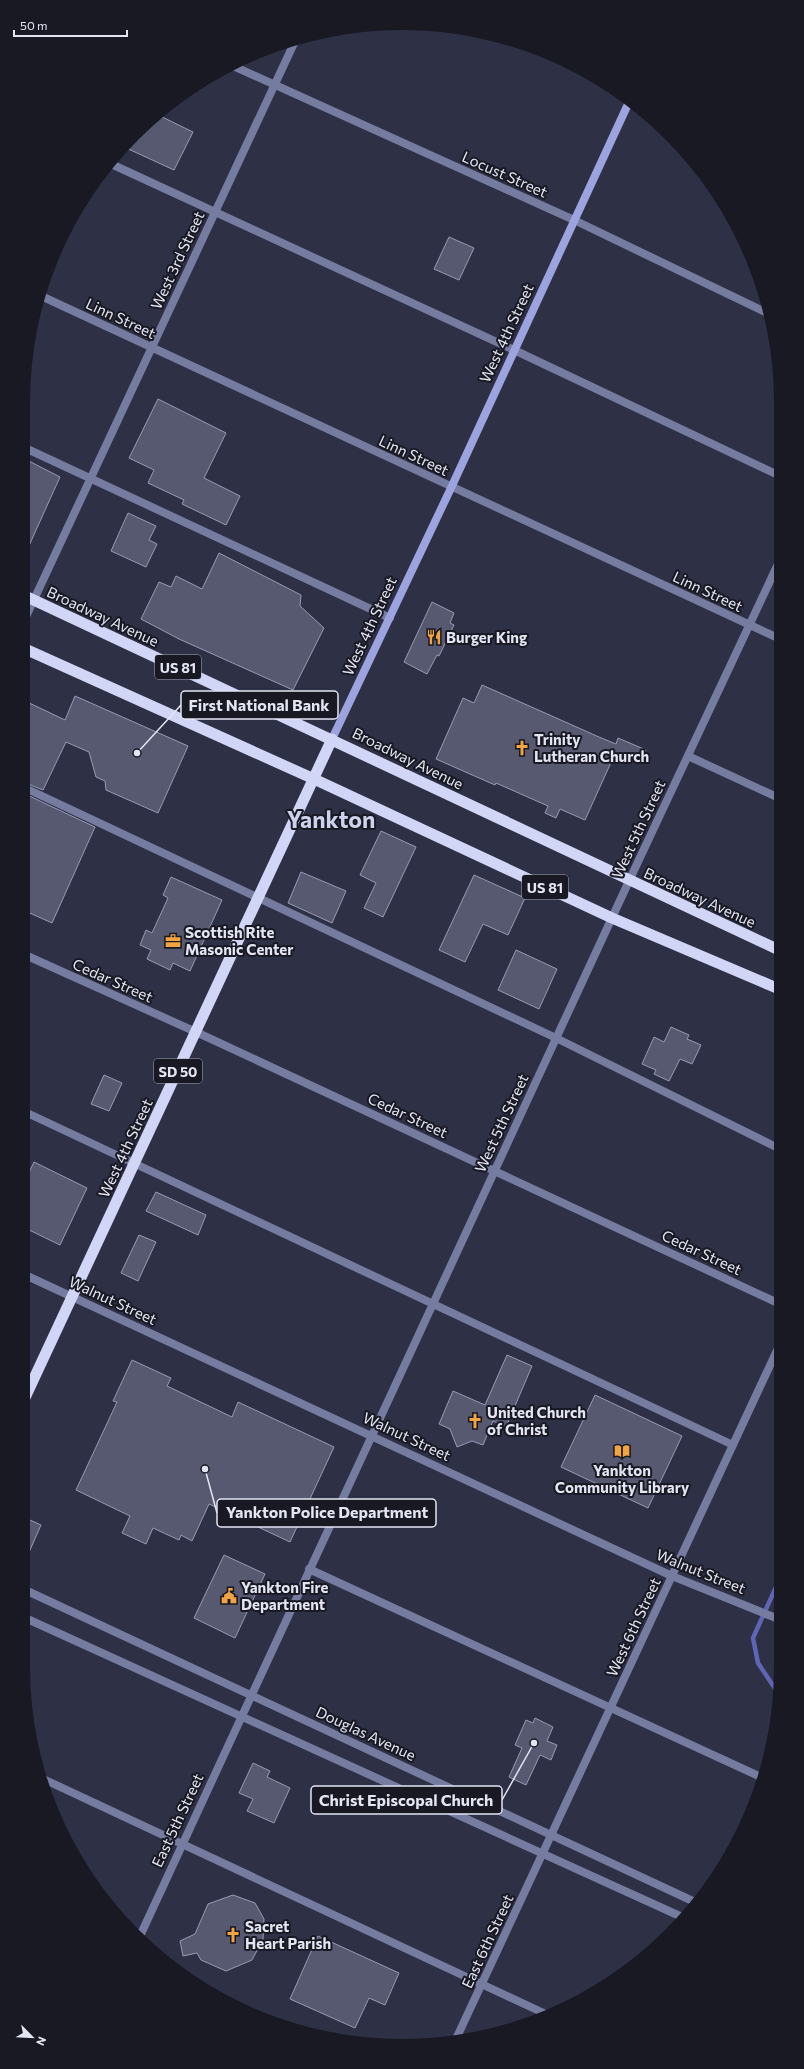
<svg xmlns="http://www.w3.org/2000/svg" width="804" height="2069" font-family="Commissioner,sans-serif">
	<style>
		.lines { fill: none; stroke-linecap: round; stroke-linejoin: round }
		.stream { stroke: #5f64b5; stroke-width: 4.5 }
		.building { fill: #565970; stroke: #979bb5 }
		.path { stroke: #65677a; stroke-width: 2.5; stroke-dasharray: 1 3; stroke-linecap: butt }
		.service { stroke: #767ba0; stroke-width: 8 }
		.minor { stroke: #767ba0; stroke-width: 8 }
		.tertiary { stroke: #767ba0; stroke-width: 8 }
		.secondary { stroke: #9ca4df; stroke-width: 8 }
		.trunk { stroke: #d2d6f6; stroke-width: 11 }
		.labels { text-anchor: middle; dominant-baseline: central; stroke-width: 4; stroke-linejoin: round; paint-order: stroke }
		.shield { fill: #181923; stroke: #a6a8b5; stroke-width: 1 }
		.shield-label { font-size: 14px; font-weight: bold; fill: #e3e5f3 }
		.street-label { font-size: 15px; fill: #e3e5f3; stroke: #181923 }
		.poi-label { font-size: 15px; font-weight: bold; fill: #e3e5f3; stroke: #181923; text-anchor: start }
		.town-label { font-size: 23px; font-weight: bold; fill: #cdd2ed; stroke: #181923 }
		.leader { fill: none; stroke: #e3e5f3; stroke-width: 1.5 }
		.callout-dot { fill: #e3e5f3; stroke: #181923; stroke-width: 1.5 }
		.callout { fill: #181923; stroke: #e3e5f3; stroke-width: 1.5 }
		.callout-label { font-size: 16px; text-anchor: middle; font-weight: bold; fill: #e3e5f3 }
	</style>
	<rect width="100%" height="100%" fill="#2e3046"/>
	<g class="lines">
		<path class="stream" d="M778,1693L758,1663L753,1638L781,1576"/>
	</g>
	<path class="building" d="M156,114L193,132L174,170L124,147Z
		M449,237L474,248L459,280L434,269Z
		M158,399L226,433L204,478L240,496L226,525L182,504L184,500L148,483L154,470L129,458Z
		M23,458L60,477L23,559Z
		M128,513L156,526L149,540L157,544L146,567L111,551Z
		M219,553L301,595L300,606L324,628L293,690L179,639L141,619L159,582L171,587L176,576L202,589Z
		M432,602L454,613L450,623L454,625L439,656L437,655L427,674L404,662Z
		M482,685L599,737L616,744L618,738L646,750L641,762L628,757L625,763L613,758L585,820L560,809L556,818L545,813L548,806L496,783L495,785L436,759L463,698L474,703Z
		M75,696L188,746L158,813L106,790L105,781L96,777L89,752L66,742L43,790L23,782V700L65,720Z
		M23,793L95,827L52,923L23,910Z
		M381,831L416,847L383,917L364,908L376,883L360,875Z
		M301,872L346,891L332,923L288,903Z
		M474,875L525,898L508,935L483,924L465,962L439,950Z
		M171,877L222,900L190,971L173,963L170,970L147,959L151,950L140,945L146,930L152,933L168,898L163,895Z
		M516,950L557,969L539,1009L498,990Z
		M671,1027L689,1035L687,1039L701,1045L692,1064L680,1059L669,1081L654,1074L656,1070L642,1064L654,1037L664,1042Z
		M104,1075L122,1083L109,1111L91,1104Z
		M34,1162L87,1188L60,1245L23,1227V1185Z
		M156,1192L206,1215L198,1235L146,1211Z
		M139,1235L156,1242L138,1281L121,1273Z
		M507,1355L532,1366L506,1427L493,1421L483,1445L472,1441L457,1447L450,1429L439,1424L453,1391L485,1405Z
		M132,1360L171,1378L167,1386L232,1417L238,1402L334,1447L290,1542L209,1504L192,1541L181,1535L179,1540L153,1528L146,1544L122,1533L130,1516L76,1490L117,1402L113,1401Z
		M595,1395L682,1436L648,1508L561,1467Z
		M23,1517L41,1525L23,1566Z
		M224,1555L265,1574L235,1638L194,1618Z
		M535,1718L553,1727L547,1741L557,1745L551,1760L540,1755L526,1785L509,1777L522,1748L515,1745L526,1720L533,1723Z
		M253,1763L270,1771L267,1777L290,1788L274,1823L247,1811L253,1799L239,1793Z
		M233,1895L255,1903L264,1919L263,1939L252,1960L226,1971L201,1960L197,1953L183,1956L180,1941L195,1934L208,1904Z
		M318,1936L399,1973L385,2005L369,1998L355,2028L290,1999Z"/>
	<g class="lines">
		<path class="path" d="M781,1640L779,1645L781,1654"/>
		<path class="service" d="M109,163L514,350L778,475
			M23,447L390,618
			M688,756L779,798
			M23,787L556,1038L780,1149
			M23,1111L733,1445
			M309,1569L763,1778
			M41,1778L550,2016"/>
		<path class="minor" d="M231,65L574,220L765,312
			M39,295L778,638
			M23,623L296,39
			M23,954L196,1032L780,1304
			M140,1936L629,881L778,564
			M456,2039L780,1344"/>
		<path class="tertiary" d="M23,1274L672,1576L781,1620
			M23,1589L697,1903
			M23,1617L682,1917"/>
		<path class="secondary" d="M332,739L451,488L629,102"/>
		<path class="trunk" d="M23,595L779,950
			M23,648L314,779L612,918L779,989
			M23,1402L332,739"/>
	</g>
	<defs>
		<symbol id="restaurant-bare" viewBox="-9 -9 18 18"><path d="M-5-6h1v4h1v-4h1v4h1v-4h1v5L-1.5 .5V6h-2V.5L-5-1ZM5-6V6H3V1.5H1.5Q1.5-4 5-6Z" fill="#f3a442" stroke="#181923" stroke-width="2.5" paint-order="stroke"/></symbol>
		<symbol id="church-bare" viewBox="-9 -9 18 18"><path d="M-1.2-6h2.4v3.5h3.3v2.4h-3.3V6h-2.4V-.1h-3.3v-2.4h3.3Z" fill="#f3a442" stroke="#181923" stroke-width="2.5" paint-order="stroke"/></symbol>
		<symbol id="office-bare" viewBox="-9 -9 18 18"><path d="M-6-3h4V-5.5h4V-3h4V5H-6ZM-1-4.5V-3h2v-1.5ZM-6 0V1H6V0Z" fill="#f3a442" stroke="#181923" stroke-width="2.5" paint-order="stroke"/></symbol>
		<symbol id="library-bare" viewBox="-9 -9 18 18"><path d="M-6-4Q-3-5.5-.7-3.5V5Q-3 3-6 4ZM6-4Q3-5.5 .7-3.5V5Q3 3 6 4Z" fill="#f3a442" stroke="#181923" stroke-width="2.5" paint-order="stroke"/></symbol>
		<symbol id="civic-bare" viewBox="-9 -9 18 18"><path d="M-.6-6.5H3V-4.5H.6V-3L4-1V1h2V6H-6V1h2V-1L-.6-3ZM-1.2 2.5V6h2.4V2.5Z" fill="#f3a442" stroke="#181923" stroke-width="2.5" paint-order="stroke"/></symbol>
	</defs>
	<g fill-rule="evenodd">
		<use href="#restaurant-bare" x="423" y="626" width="22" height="22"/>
		<use href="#church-bare" x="511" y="737" width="22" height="22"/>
		<use href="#office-bare" x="162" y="930" width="22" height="22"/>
		<use href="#church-bare" x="464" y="1410" width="22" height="22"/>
		<use href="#library-bare" x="611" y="1440" width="22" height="22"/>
		<use href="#civic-bare" x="218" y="1585" width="22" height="22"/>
		<use href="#church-bare" x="222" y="1924" width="22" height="22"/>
	</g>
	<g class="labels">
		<g class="shield">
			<rect x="155" y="655" width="46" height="24" rx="3"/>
			<rect x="522" y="875" width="46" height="24" rx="3"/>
			<rect x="154" y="1059" width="48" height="24" rx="3"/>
		</g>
		<g class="shield-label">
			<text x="178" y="667">US 81</text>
			<text x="545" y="887">US 81</text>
			<text x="178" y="1071">SD 50</text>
		</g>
		<g class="street-label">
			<text transform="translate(505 174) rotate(24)">Locust Street</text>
			<text transform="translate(177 260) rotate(-65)">West 3rd Street</text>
			<text transform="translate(121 318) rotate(25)">Linn Street</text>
			<text transform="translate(506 333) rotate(-65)">West 4th Street</text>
			<text transform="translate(414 455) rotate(25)">Linn Street</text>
			<text transform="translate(708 591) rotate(25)">Linn Street</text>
			<text transform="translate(103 616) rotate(25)">Broadway Avenue</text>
			<text transform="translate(369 626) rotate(-65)">West 4th Street</text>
			<text transform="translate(408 758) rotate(26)">Broadway Avenue</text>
			<text transform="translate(638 829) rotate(-65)">West 5th Street</text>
			<text transform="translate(700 897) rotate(25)">Broadway Avenue</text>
			<text transform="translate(113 980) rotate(24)">Cedar Street</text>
			<text transform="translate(408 1115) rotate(25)">Cedar Street</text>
			<text transform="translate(501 1123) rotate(-65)">West 5th Street</text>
			<text transform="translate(125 1148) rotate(-65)">West 4th Street</text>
			<text transform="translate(702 1252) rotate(25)">Cedar Street</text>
			<text transform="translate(113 1300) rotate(25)">Walnut Street</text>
			<text transform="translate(407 1436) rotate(25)">Walnut Street</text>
			<text transform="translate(701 1571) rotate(22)">Walnut Street</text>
			<text transform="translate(633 1627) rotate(-65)">West 6th Street</text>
			<text transform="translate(366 1733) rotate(25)">Douglas Avenue</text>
			<text transform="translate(177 1820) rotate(-65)">East 5th Street</text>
			<text transform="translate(487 1941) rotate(-65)">East 6th Street</text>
		</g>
		<g class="poi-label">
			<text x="446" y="637">Burger King</text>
			<text x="534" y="739">Trinity<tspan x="534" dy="17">Lutheran Church</tspan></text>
			<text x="185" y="932">Scottish Rite<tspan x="185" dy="17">Masonic Center</tspan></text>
			<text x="487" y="1412">United Church<tspan x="487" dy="17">of Christ</tspan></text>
			<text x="622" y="1470" text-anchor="middle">Yankton<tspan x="622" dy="17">Community Library</tspan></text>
			<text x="241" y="1587">Yankton Fire<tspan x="241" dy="17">Department</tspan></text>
			<text x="245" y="1926">Sacret<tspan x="245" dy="17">Heart Parish</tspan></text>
		</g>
		<g class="town-label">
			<text x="331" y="819">Yankton</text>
		</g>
	</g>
	<path d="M0 0H804V2069H0ZM402 30H402A372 372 0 0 1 774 402V1667A372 372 0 0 1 402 2039H402A372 372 0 0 1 30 1667V402A372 372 0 0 1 402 30Z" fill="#181923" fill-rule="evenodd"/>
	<path class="leader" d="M137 753L181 705M205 1469L217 1513M534 1743L502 1800"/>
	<g class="callout-dot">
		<circle cx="137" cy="753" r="4"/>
		<circle cx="205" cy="1469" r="4"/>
		<circle cx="534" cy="1743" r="4"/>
	</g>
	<g class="callout">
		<rect x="181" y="691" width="157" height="28" rx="4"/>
		<rect x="217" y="1499" width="219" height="28" rx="4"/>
		<rect x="311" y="1786" width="191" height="28" rx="4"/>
	</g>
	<g class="callout-label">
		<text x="259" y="711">First National Bank</text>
		<text x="327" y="1518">Yankton Police Department</text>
		<text x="406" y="1806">Christ Episcopal Church</text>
	</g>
	<g transform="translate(32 2037) rotate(114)" stroke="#181923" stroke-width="3" paint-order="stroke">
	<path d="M0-3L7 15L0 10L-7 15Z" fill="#e3e5f3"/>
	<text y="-6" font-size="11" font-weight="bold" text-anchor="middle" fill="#e3e5f3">N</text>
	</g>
	<path d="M14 30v6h113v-6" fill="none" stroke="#e3e5f3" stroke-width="2"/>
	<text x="20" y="30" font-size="12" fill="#e3e5f3" stroke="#181923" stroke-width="3" paint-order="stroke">50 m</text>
</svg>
